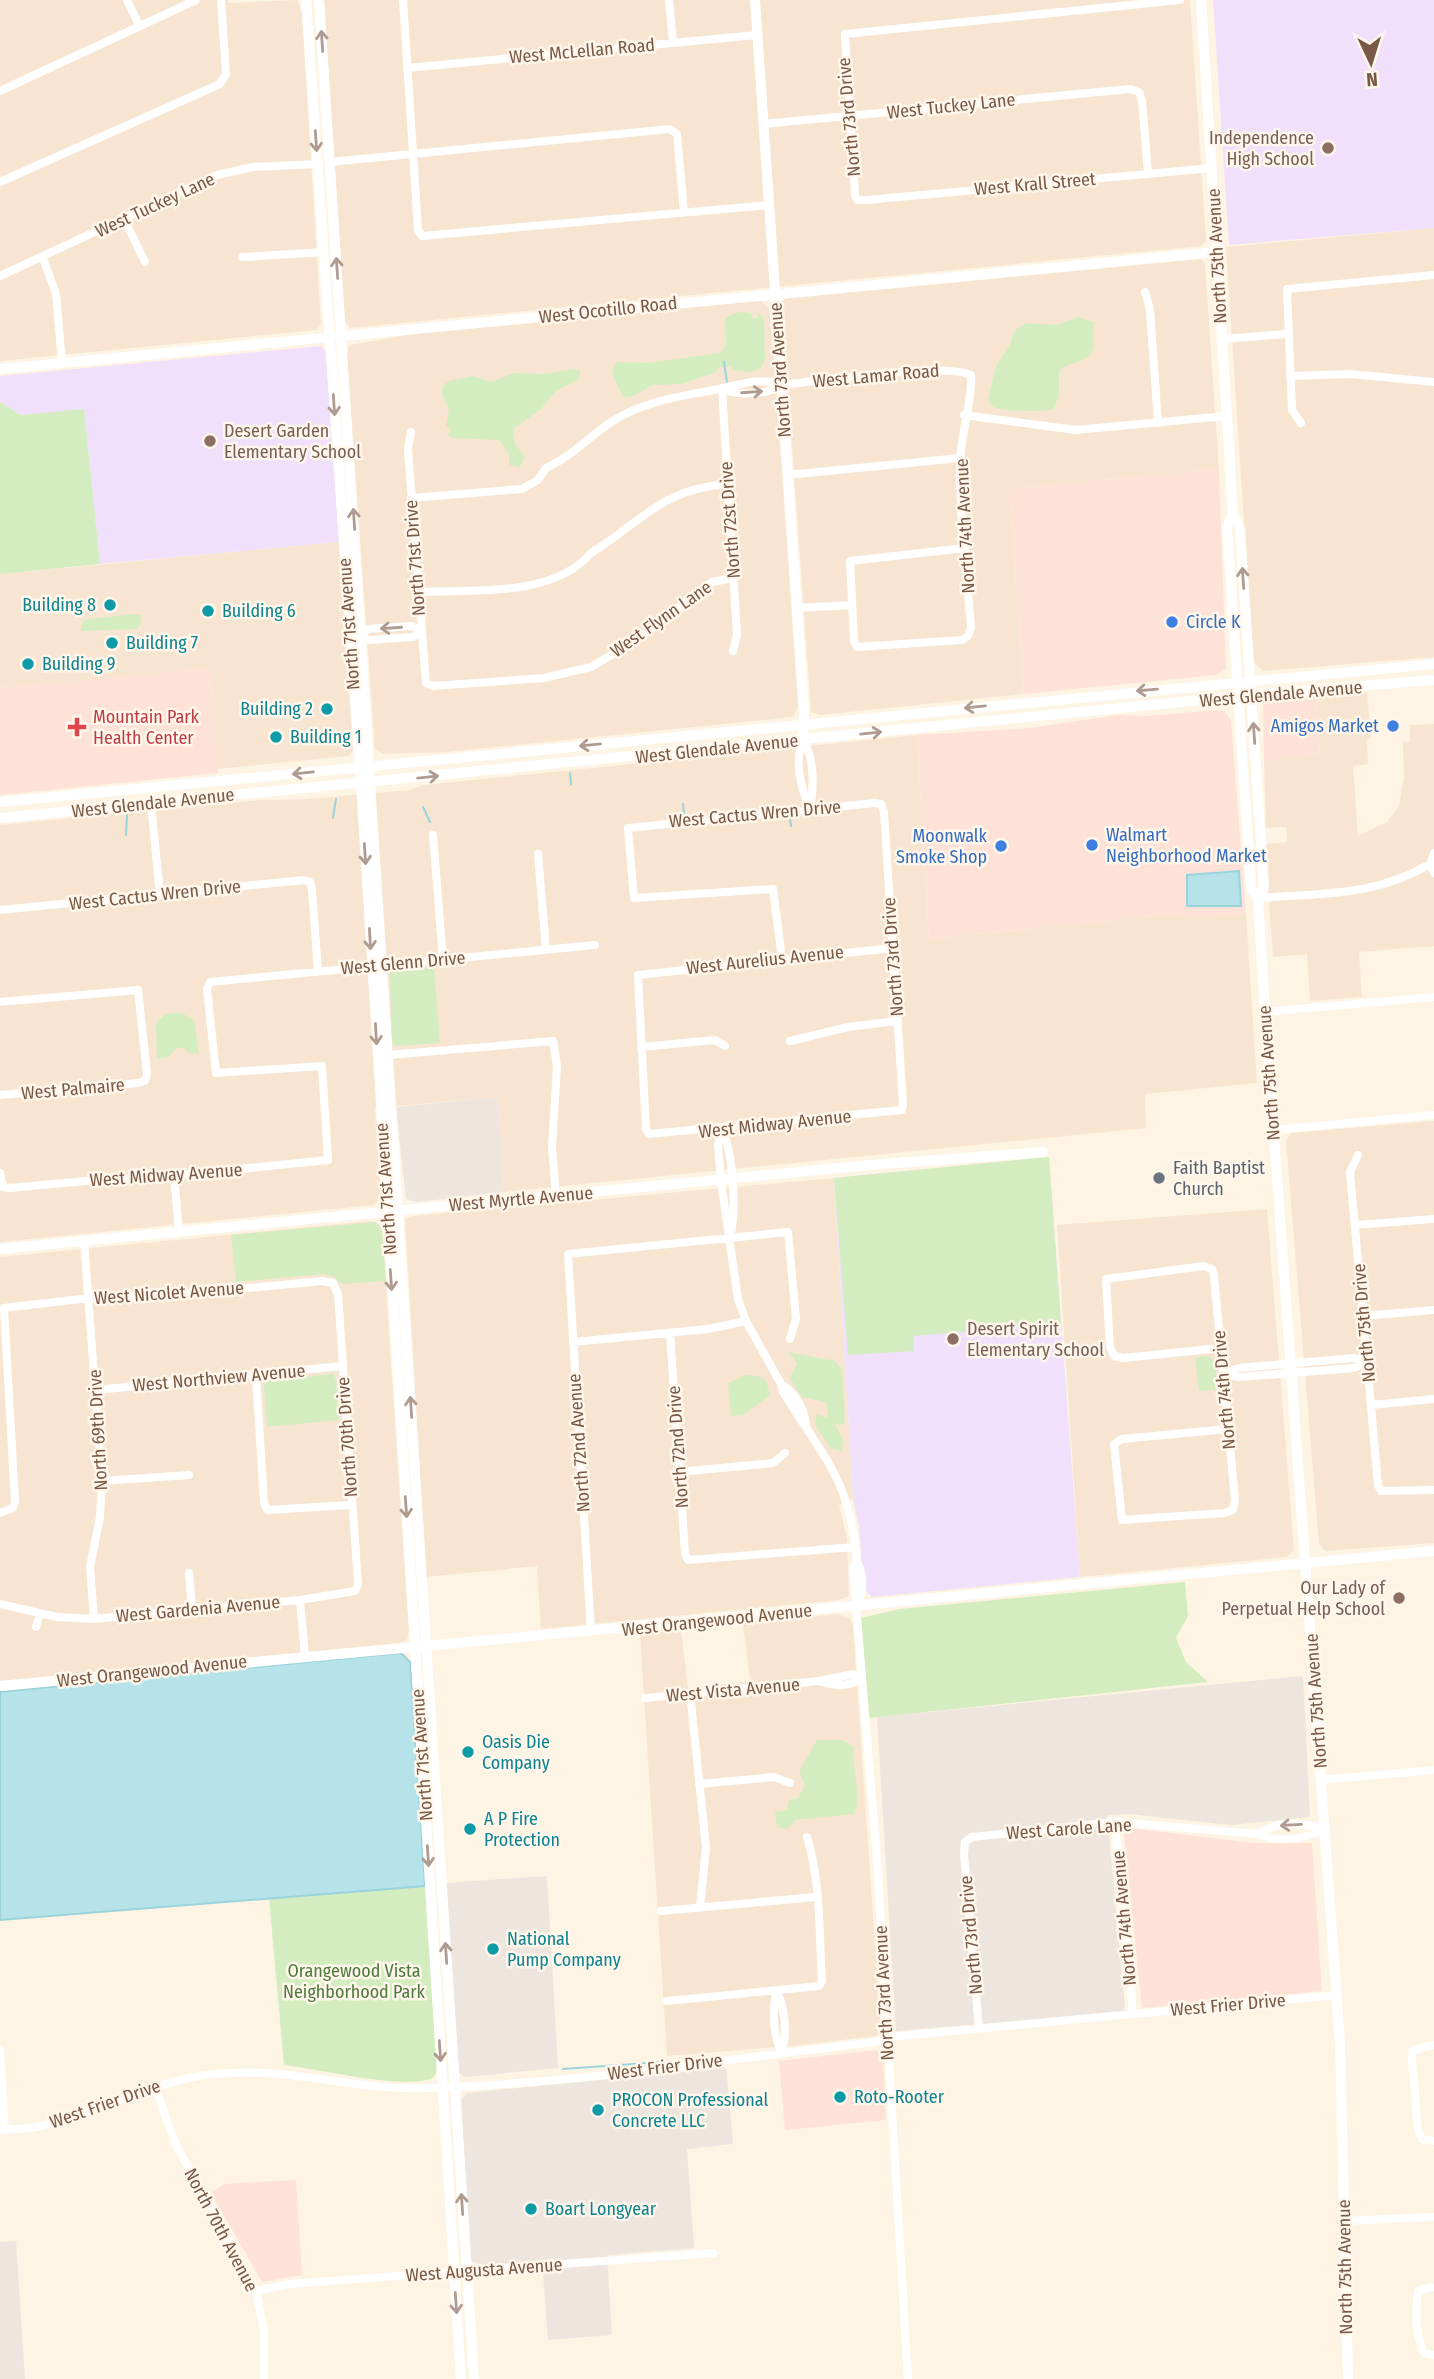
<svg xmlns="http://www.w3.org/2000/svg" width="1434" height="2379" font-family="'Fira Sans Condensed',sans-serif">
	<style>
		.residential { fill: #f7e5d1 }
		.commercial { fill: #ffe2d7 }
		.industrial { fill: #ede5de }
		.education { fill: #f1e0fb }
		.green { fill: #d3edc0 }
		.water { fill: #b6e3ea; stroke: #9bd3dd; stroke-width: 2 }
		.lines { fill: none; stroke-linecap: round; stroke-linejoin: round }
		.stream { stroke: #9bd3dd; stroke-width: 2 }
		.minor { stroke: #fff; stroke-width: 8 }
		.tertiary { stroke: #fff; stroke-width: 10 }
		.secondary { stroke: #fff; stroke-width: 10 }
		.oneway { stroke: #af9b90 }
		.education-dot { fill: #8d6e63; stroke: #fff7ec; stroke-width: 2.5 }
		.culture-dot { fill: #0f9aa8; stroke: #fff7ec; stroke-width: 2.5 }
		.shop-dot { fill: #3f7fe0; stroke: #fff7ec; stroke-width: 2.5 }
		.health-dot { fill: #e0444e; stroke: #fff7ec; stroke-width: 2.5 }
		.worship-dot { fill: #6b7280; stroke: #fff7ec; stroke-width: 2.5 }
		.labels { text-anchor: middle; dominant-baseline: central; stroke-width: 5; stroke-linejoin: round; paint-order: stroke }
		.street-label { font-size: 18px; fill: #795846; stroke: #fff7ec }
		.education-label { font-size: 18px; fill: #785e54; stroke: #fff7ec; text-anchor: end }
		.culture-label { font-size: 18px; fill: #0d838f; stroke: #fff7ec; text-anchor: start }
		.shop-label { font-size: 18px; fill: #366cbe; stroke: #fff7ec; text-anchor: start }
		.health-label { font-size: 18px; fill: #be3a42; stroke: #fff7ec; text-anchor: start }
		.worship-label { font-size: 18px; fill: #5b616d; stroke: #fff7ec; text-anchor: start }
		.park-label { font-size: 18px; fill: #4e7a3b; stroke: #fff7ec }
	</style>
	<rect width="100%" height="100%" fill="#fef4e3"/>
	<path class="residential" d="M0,0H228V3L297,0L302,13L321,325L316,330L0,361Z
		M324,0H1190L1206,241L1201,246L350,328L345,321Z
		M1434,228V657L1263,671L1253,662L1226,247Z
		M1201,259L1205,264L1219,469L1009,489L1024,694L820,715L811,712L782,305L784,299Z
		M760,300L769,308L775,371L798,706L793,717L446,752L383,754L375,749L347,356L349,345L420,333Z
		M339,542L353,750L349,756L217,769L211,668L0,688V574Z
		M1367,692L1371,739H1367L1368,764L1353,766L1358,836L1387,822L1399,806L1404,778L1403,742L1410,741V725L1434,724V946L1359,952L1362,997L1310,1001L1307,954L1273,957L1265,844L1287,842L1286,827L1266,828L1264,761L1320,753L1317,696Z
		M917,735L929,939L1183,913L1184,919L1246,913L1257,1083L1145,1094L1146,1128L504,1192L498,1097L375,1108L381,1197L374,1205L0,1242V825L262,800L309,799L409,790L424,785Z
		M1434,1121V1543L1326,1551L1319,1544L1286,1141L1291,1133Z
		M834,1178L853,1499L839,1505L847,1538L849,1596L839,1600L541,1629L537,1566L426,1577L405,1219L413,1216Z
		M1267,1209L1294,1550L1287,1557L1080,1577L1057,1225Z
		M369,1221L380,1224L382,1230L409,1632L407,1640L401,1643L0,1681V1257Z
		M838,1614L850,1618L853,1626L881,2032L876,2036L800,2045L667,2056L640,1634L681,1630L688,1688L750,1681L743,1624Z"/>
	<path class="commercial" d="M1219,469L1226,669L1216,675L1024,694L1009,489Z
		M211,668L218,773L0,795V688Z
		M1317,696L1320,753L1264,761L1263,705L1270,700Z
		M1217,710L1224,711L1231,720L1246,913L1183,919L1182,913L929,939L917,735L1031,728L1117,715L1147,716Z
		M1130,1828L1254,1843H1312L1322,1991L1142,2008L1124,1836Z
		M876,2050L883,2057L886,2120L785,2130L779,2061Z
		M296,2180L302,2275L262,2282L211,2193L225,2184Z"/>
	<path class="industrial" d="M498,1097L504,1192L417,1202L406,1199L396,1107Z
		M1303,1676L1310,1817L1230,1825L1130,1814L1107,1815L1125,2007L1122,2012L896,2031L877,1717Z
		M547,1876L558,2068L465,2077L459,2073L446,1883Z
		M726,2068L733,2144L687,2149L694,2248L607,2255L612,2335L548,2340L542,2261L480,2265L470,2260L461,2101L466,2093Z
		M16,2241L25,2379H0V2242Z"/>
	<path class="education" d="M1213,0H1434V228L1229,245Z
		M321,346L326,352L339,542L100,564L84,410L21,415L0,402V376Z
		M1049,1157L1080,1577L872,1597L864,1589L859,1526L853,1499L834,1178Z"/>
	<path class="green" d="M740,312L751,313L753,319L758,317V313L764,318L765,360L760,369L750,372L733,370L730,366L718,367L716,372L681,384L653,385L633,396L623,397L612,374L616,362L647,363L720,353L726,345L725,320L730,315Z
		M1078,317L1093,322L1094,348C1087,365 1070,360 1059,371V396L1054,408C1047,413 1005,411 996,408C991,406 991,405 988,400L996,366L1010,345L1014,331L1026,323L1056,325Z
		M571,369L580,371L579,379L556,391L540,410L513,429L515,444L525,457L520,467L509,465V454L499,440L452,438L448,435L451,429L446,425L449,410C446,399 435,391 449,381L473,376L491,382L514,373L543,374Z
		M0,402L21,415L84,409L100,564L0,574Z
		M131,614L140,615L142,623L137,629L81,631L83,620Z
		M434,966L440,1043L396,1046L392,1041L390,972Z
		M181,1013L194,1019L199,1053L190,1054L184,1048H176L169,1057L157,1059L156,1023L166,1014Z
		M1049,1157L1061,1323L914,1336V1351L848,1355L834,1178Z
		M376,1222L382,1230L386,1281L342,1284L334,1277L323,1274L236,1282L231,1235Z
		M788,1352L835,1361L842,1370L845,1422L842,1425L835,1424L843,1440L841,1451L831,1449L815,1424L817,1414L828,1418L826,1402L802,1397L790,1378L797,1363Z
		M1208,1356L1215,1362L1218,1389L1199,1391L1195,1357Z
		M333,1374L336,1379L339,1420L267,1427L264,1385L267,1380Z
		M745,1375L759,1376L766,1381L770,1395L743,1415L731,1416L728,1383Z
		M1185,1582L1188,1616L1176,1638L1186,1662L1208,1682L869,1718L861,1618L899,1609Z
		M817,1740H843L854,1748C851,1771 863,1795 854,1814L795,1820L788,1829L777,1827L775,1812L787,1810L789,1800L798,1798L805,1785L799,1771Z
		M425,1886L437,2070L434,2077C411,2092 315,2068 284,2065L269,1898Z"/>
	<path class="water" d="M1239,871L1241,906H1187V875Z
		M401,1653L410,1662L425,1886L0,1920V1692Z"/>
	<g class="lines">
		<path class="stream" d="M724,362L727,382
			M570,773L571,785
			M683,804L684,814
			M423,807L430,822
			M333,818L336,799
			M790,819L791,826
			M126,835L127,815
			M563,2069L662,2062"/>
		<path class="minor" d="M127,0L139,25
			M403,0L418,230L422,236L769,205
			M669,0L673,43
			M1180,0L845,34L855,195L857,200H867L1212,168
			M407,68L757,35
			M0,91L196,0
			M763,124L1130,89L1139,92L1142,101L1148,173
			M330,162L670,129L677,134L684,212
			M0,182L220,84L226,74L221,0
			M124,219L145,262
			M242,257L324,252
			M43,258L56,294L62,363
			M0,276L217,175L253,167L318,164
			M1145,292L1150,310L1158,423
			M1222,339L1287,334
			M1290,376L1350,374L1434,382
			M722,389L737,635L733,651
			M722,389C737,396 768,395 781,385
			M964,415L1076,430L1226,416
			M1301,423L1292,410L1287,289L1434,275
			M411,432L408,449L426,683L433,686L544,678L591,667L634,642L712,582L733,578
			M787,475L960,458
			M411,498L522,489L538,480L546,468C572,457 592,433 616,419C648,400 683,396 719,389C738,385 762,376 781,385C819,381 942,362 971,375C973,397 961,435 960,461C959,516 967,573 971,628L968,636L962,640L857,647L854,641L850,561L965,548
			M418,592C472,589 553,598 591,553C643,521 661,489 728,484
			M797,608L851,605
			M356,636L369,640L413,637L421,632
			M362,636L368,629L412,626L421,632
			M803,740C794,761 801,789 810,809
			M803,740C815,759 814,788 810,809
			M151,803L160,895
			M433,835L443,959
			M1434,853L1430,864L1434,873
			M538,854L546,950
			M1258,898C1320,893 1374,897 1430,864
			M0,910L304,880L310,882L312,889L318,971
			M782,959L773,889L634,898L628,828L875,803L881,804L884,812L903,1104L902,1110L649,1134L646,1129L638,975L893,948
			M0,1002L138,990L147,1074L145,1081L138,1083L0,1095
			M1265,1012L1434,997
			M790,1041L848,1027L897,1021
			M641,1047L715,1040L725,1046
			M389,1055L553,1041L557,1066L552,1147L556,1196
			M722,1129L718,1144L721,1181L738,1299L746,1321L781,1384L783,1392C824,1459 850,1478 857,1562C865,1575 863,1593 857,1607
			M722,1129C733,1152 737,1212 730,1236
			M1273,1130L1434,1115
			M1358,1155L1350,1172L1378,1485L1381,1491L1434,1490
			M0,1173L3,1187L10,1188L107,1179H142L328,1160L322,1066L216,1073L207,989L210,982L595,945
			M174,1176L179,1232
			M1355,1225L1434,1219
			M84,1241L102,1481L100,1517L90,1567L94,1619
			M1362,1316L1434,1310
			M670,1333L685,1553L688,1560L855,1547
			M573,1342L708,1329L746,1321
			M1221,1348L1123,1358L1114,1356L1110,1347L1106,1279L1204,1266L1212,1269L1214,1276L1235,1500L1233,1510L1224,1513L1122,1520L1114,1444L1122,1439L1228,1429
			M1223,1374L1239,1368L1354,1358L1367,1362
			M1225,1374L1240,1377L1354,1368L1367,1362
			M256,1375L264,1503L267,1510L352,1505
			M781,1384C795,1392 804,1408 806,1424
			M96,1390L342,1366
			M1371,1405L1434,1399
			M679,1472L773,1463L785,1453
			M102,1481L189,1475
			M0,1513L13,1508L15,1501L4,1308L89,1298L154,1297L322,1281L333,1283L338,1294L358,1584L355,1591L300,1600L94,1619L57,1617L0,1604
			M857,1562L853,1568L877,1860L908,2379
			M189,1573L192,1610
			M300,1600L305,1656
			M36,1627L40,1613
			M591,1632L568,1254L788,1232L796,1319L790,1339
			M819,1681C833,1686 848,1687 861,1679
			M690,1693L706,1847L700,1907
			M646,1698L819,1681L853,1674L861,1679
			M1321,1780L1434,1770
			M699,1784L774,1777L790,1783
			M1115,1822L1133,2014
			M1258,1834C1276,1821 1304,1822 1325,1829
			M661,1911L816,1897
			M777,1991C785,2009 788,2035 781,2053
			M777,1991C771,2009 774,2035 781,2053
			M667,2001L819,1986L822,1981C819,1934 821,1882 807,1837
			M979,2028L964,1854L965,1842L972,1837L1115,1822L1258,1834C1280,1843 1304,1839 1325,1829
			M1434,2045L1413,2050L1412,2060L1418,2130L1422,2139L1434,2141
			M0,2050L5,2130
			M155,2086L175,2143L256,2291L264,2331V2379
			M0,2130C12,2129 25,2129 37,2127C98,2114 152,2080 215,2074C287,2066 354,2091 426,2088C576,2084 725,2059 875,2042L889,2037L1337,1995
			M1344,2221L1434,2217
			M1434,2287L1419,2290C1414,2308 1416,2336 1424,2353L1434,2355
			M256,2291L289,2284L713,2253"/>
		<path class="tertiary" d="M306,0L361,784L461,2379
			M319,0L474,2379
			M755,0L804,711L803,740
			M0,369L1216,252
			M0,1249L870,1165L1043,1152
			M0,1686L1434,1551"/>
		<path class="secondary" d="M1201,0L1233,513L1240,529L1264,887L1258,898L1265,1012L1340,2043L1348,2379
			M1233,513L1227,527L1251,889L1258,898
			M0,802L1434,664
			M0,818L1262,694L1434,680"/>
	</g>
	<defs><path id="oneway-shaft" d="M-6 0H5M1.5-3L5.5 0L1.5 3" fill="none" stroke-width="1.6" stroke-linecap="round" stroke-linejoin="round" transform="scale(1.75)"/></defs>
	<g class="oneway">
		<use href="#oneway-shaft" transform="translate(322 41) rotate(-94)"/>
		<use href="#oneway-shaft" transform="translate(316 141) rotate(86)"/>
		<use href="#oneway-shaft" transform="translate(337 268) rotate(-94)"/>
		<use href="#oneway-shaft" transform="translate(752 392) rotate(-4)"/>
		<use href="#oneway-shaft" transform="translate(334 405) rotate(86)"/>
		<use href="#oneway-shaft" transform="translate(354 519) rotate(-94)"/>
		<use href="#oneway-shaft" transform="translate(1243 578) rotate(-94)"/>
		<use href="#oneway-shaft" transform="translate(391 628) rotate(176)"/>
		<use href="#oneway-shaft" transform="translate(1147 690) rotate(175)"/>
		<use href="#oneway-shaft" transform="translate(975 707) rotate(174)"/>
		<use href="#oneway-shaft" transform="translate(871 733) rotate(-6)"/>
		<use href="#oneway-shaft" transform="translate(1254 733) rotate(-94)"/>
		<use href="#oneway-shaft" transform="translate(590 745) rotate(174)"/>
		<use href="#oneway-shaft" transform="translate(303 773) rotate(174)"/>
		<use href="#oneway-shaft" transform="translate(428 777) rotate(-6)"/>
		<use href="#oneway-shaft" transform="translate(365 854) rotate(86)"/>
		<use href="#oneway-shaft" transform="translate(370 939) rotate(87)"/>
		<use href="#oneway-shaft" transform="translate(376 1034) rotate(87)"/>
		<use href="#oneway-shaft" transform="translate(391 1280) rotate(86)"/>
		<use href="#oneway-shaft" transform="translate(411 1407) rotate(-94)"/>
		<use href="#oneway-shaft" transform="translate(406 1507) rotate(86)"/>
		<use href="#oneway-shaft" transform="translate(1291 1825) rotate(177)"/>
		<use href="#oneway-shaft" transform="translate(428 1856) rotate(86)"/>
		<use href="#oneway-shaft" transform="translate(446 1953) rotate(-94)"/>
		<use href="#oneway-shaft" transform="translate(440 2051) rotate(86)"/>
		<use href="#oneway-shaft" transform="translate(462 2204) rotate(-94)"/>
		<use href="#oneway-shaft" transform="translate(456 2303) rotate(86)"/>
	</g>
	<g class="education-dot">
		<circle cx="1328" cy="148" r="7"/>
		<circle cx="210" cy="441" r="7"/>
		<circle cx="953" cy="1339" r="7"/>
		<circle cx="1399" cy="1598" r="7"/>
	</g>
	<g class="culture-dot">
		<circle cx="110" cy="605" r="7"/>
		<circle cx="208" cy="611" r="7"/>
		<circle cx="112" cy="643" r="7"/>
		<circle cx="28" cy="664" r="7"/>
		<circle cx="327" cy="709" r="7"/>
		<circle cx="276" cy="737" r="7"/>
		<circle cx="468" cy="1752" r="7"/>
		<circle cx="470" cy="1829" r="7"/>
		<circle cx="493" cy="1949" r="7"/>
		<circle cx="840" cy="2097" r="7"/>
		<circle cx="598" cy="2110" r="7"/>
		<circle cx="531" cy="2209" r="7"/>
	</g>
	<g class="shop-dot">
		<circle cx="1172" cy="622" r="7"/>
		<circle cx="1393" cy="726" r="7"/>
		<circle cx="1092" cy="845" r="7"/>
		<circle cx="1001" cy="846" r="7"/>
	</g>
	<path class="health-dot" d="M73.5 716.5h7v7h7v7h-7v7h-7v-7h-7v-7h7z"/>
	<circle class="worship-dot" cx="1159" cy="1178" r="7"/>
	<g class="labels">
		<g class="street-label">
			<text transform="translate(582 51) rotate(-5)">West McLellan Road</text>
			<text transform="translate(951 106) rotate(-6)">West Tuckey Lane</text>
			<text transform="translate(849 117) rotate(-95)">North 73rd Drive</text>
			<text transform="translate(1035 184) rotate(-5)">West Krall Street</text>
			<text transform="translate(155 205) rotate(-25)">West Tuckey Lane</text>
			<text transform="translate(1217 256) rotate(-93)">North 75th Avenue</text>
			<text transform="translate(608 310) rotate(-6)">West Ocotillo Road</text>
			<text transform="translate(780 370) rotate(-94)">North 73rd Avenue</text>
			<text transform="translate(876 376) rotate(-5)">West Lamar Road</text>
			<text transform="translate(730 520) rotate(-94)">North 72st Drive</text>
			<text transform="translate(965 526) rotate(-93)">North 74th Avenue</text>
			<text transform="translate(415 558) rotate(-94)">North 71st Drive</text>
			<text transform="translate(661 619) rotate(-35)">West Flynn Lane</text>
			<text transform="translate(349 624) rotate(-94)">North 71st Avenue</text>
			<text transform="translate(1281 694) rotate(-5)">West Glendale Avenue</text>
			<text transform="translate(717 749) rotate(-6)">West Glendale Avenue</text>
			<text transform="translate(153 803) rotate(-6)">West Glendale Avenue</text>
			<text transform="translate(755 814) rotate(-5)">West Cactus Wren Drive</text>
			<text transform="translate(155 895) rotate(-6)">West Cactus Wren Drive</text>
			<text transform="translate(893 957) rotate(-94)">North 73rd Drive</text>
			<text transform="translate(765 960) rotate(-6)">West Aurelius Avenue</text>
			<text transform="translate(403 963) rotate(-5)">West Glenn Drive</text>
			<text transform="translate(1269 1073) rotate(-94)">North 75th Avenue</text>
			<text transform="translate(73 1089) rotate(-5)">West Palmaire</text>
			<text transform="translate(775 1124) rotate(-6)">West Midway Avenue</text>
			<text transform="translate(166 1175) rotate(-4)">West Midway Avenue</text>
			<text transform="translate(386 1189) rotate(-94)">North 71st Avenue</text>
			<text transform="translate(521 1199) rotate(-5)">West Myrtle Avenue</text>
			<text transform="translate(169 1293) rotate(-4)">West Nicolet Avenue</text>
			<text transform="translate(1364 1323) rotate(-95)">North 75th Drive</text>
			<text transform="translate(219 1378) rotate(-5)">West Northview Avenue</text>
			<text transform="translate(1224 1390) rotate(-95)">North 74th Drive</text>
			<text transform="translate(98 1430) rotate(-93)">North 69th Drive</text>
			<text transform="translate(347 1437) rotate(-94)">North 70th Drive</text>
			<text transform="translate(579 1443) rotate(-94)">North 72nd Avenue</text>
			<text transform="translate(678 1447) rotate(-94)">North 72nd Drive</text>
			<text transform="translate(198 1609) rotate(-5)">West Gardenia Avenue</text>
			<text transform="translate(717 1620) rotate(-6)">West Orangewood Avenue</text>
			<text transform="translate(152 1671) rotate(-6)">West Orangewood Avenue</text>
			<text transform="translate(733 1690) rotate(-5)">West Vista Avenue</text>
			<text transform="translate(1316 1701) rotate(-94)">North 75th Avenue</text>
			<text transform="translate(422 1755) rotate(-94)">North 71st Avenue</text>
			<text transform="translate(1069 1829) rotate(-4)">West Carole Lane</text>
			<text transform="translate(1124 1918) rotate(-95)">North 74th Avenue</text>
			<text transform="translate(971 1935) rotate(-95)">North 73rd Drive</text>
			<text transform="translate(884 1993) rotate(-93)">North 73rd Avenue</text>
			<text transform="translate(1228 2005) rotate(-5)">West Frier Drive</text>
			<text transform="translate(665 2067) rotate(-7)">West Frier Drive</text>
			<text transform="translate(105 2104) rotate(-19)">West Frier Drive</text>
			<text transform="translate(221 2230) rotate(62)">North 70th Avenue</text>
			<text transform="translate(1345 2267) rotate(-91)">North 75th Avenue</text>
			<text transform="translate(484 2270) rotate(-4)">West Augusta Avenue</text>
		</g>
		<g class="education-label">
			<text x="1314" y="138">Independence<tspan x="1314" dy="21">High School</tspan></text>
			<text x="224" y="431" text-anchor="start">Desert Garden<tspan x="224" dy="21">Elementary School</tspan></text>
			<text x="967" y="1329" text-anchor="start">Desert Spirit<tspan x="967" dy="21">Elementary School</tspan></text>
			<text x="1385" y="1588">Our Lady of<tspan x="1385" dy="21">Perpetual Help School</tspan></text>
		</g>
		<g class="culture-label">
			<text x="96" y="605" text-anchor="end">Building 8</text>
			<text x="222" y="611">Building 6</text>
			<text x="126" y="643">Building 7</text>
			<text x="42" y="664">Building 9</text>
			<text x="313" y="709" text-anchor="end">Building 2</text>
			<text x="290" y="737">Building 1</text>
			<text x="482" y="1742">Oasis Die<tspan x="482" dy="21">Company</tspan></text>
			<text x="484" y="1819">A P Fire<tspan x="484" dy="21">Protection</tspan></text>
			<text x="507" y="1939">National<tspan x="507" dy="21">Pump Company</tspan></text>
			<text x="854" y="2097">Roto-Rooter</text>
			<text x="612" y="2100">PROCON Professional<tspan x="612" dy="21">Concrete LLC</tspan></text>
			<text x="545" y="2209">Boart Longyear</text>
		</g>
		<g class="shop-label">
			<text x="1186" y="622">Circle K</text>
			<text x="1379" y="726" text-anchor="end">Amigos Market</text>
			<text x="1106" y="835">Walmart<tspan x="1106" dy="21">Neighborhood Market</tspan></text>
			<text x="987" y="836" text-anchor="end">Moonwalk<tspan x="987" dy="21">Smoke Shop</tspan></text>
		</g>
		<g class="health-label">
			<text x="93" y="717">Mountain Park<tspan x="93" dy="21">Health Center</tspan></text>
		</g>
		<g class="worship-label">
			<text x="1173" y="1168">Faith Baptist<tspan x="1173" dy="21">Church</tspan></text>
		</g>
		<g class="park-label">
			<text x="354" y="1971">Orangewood Vista<tspan x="354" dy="21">Neighborhood Park</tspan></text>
		</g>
	</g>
	<g transform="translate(1371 63) rotate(176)" stroke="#fff7ec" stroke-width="5" paint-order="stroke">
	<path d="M0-5L12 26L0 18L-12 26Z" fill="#795846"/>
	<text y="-10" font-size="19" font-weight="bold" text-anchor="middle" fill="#795846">N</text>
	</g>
</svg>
